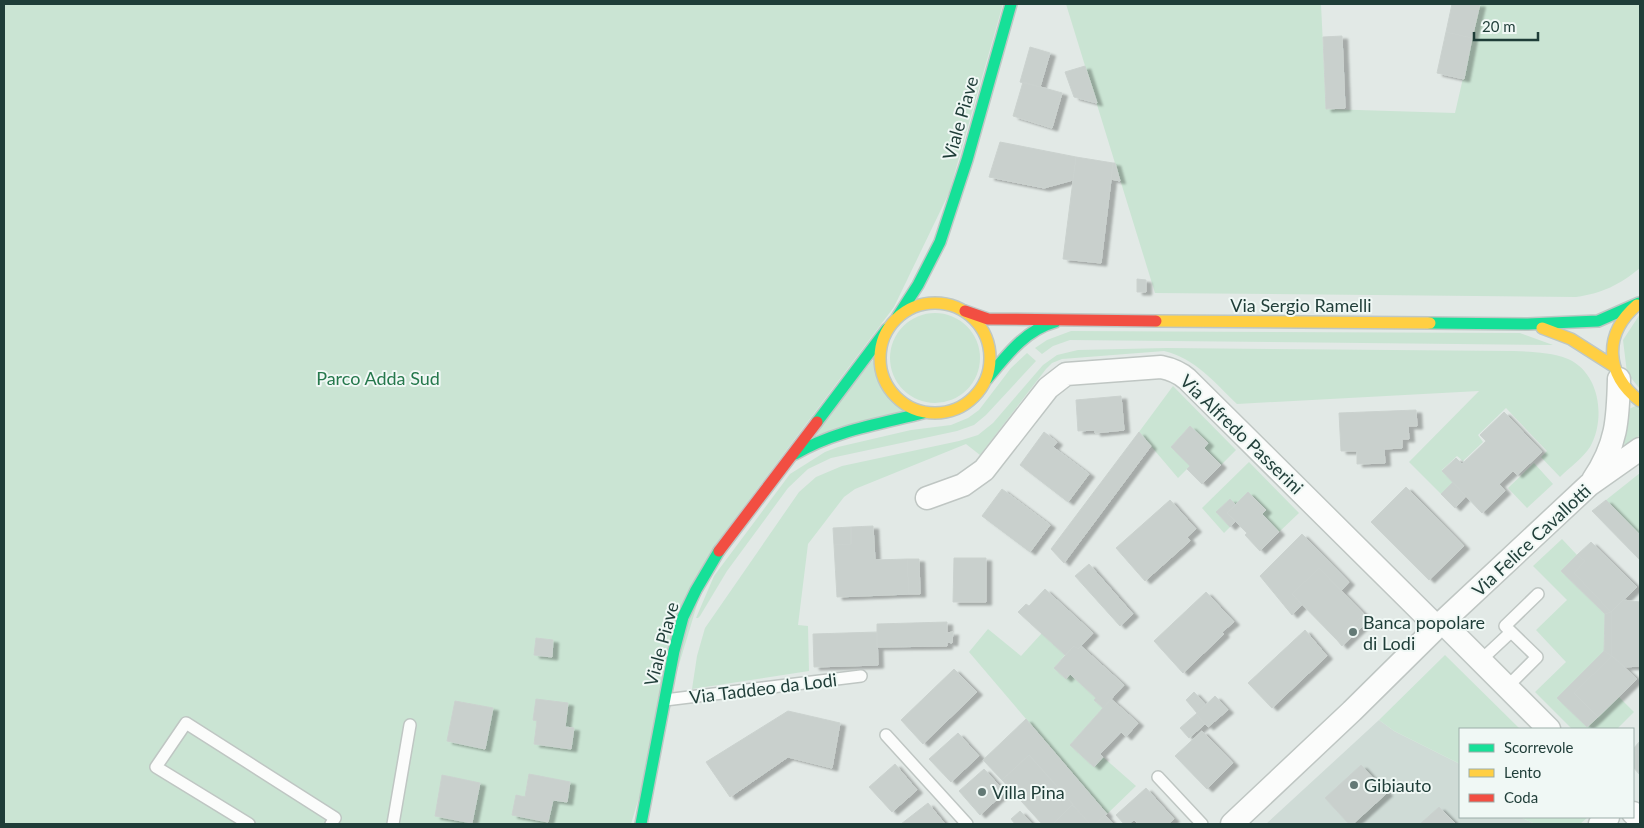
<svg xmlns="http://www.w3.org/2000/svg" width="1644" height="828" font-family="Lato,sans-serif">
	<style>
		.built { fill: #cfdbd6 }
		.green { fill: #cae4d3 }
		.building { fill: #c9d0cd; stroke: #cbd2cf; filter: url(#shadow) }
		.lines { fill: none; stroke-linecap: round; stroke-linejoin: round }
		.lane-casing { stroke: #bfc6c3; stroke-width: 14 }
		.street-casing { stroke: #bfc6c3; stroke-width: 25 }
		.fast-casing { stroke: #bec7c4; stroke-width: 14 }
		.slow-casing { stroke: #bec7c4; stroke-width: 14 }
		.jam-casing { stroke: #bec7c4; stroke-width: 14 }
		.lane { stroke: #fbfcfb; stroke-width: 11 }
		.street { stroke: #fbfcfb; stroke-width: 22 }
		.fast { stroke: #16e098; stroke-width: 11 }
		.slow { stroke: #ffcf43; stroke-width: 11 }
		.jam { stroke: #f24e42; stroke-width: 11 }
		.poi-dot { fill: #637975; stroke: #f0f8f5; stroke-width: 2 }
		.labels { text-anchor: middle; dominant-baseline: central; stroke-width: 4; stroke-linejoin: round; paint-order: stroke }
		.street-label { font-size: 18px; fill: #1f3d38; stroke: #f0f8f5 }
		.park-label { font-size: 18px; fill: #25784c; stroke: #f0f8f5 }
		.poi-label { font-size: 18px; fill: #1f3d38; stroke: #f0f8f5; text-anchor: start }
	</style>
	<defs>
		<filter id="shadow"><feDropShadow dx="5.5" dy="3" stdDeviation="1" flood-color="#0004"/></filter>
	</defs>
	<rect width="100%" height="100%" fill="#e2e9e6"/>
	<path class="built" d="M1379,720L1394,731L1460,764V817H1520L1535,824H1266Z"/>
	<path class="green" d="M4,4H1003L949,193L894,307L715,545L631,824H4Z
		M1066,4H1321L1326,109L1455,113L1480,4H1640V268C1619,285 1603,293 1576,297L1155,293Z
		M890 358a45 45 0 1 1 90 0a45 45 0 1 1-90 0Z
		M1640,314V389L1627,373L1623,340Z
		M1071,331L1520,333L1553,345L1070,340L1053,346L1042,354L1035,348L1047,340Z
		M1167,348L1514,351C1531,352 1551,352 1568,359C1600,373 1606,419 1590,447C1583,458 1569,468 1560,477L1541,457L1547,451L1506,408L1478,435L1483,442L1463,461L1457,456L1442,470L1453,482L1441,494L1409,462L1479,391L1237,404C1215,383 1195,358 1164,351L1062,359L1052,363L1046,369L980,455L966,444L855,489L844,497L808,544L798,625L808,626L809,671L692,689L697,656L705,628L799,492L816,477L842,466L959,441L978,435L993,423L1043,365L1057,355L1078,350Z
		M1027,353L1036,361L986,415L974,425L957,431L831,458L808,469L788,488L727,571L700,616L698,618H696L714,576L790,474L825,452L838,447L911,430L951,425L968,418L979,410L1011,368Z
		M873,360C876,384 886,398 905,412L810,437Z
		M1173,386L1236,450L1221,465L1204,448L1208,443L1190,426L1171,447L1190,466L1178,478L1139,432Z
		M1640,404V435L1625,446L1624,442L1626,434L1629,409Z
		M1249,462L1299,513L1279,532L1262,514L1236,505L1230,499L1216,512L1230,527L1224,533L1202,508Z
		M1534,463L1553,484L1527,508L1508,488Z
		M1640,473V535L1606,500Z
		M1562,539L1577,555L1561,571L1605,614L1604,651L1558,698L1587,727L1619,697L1634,712L1617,729H1572L1535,692L1566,662L1536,630L1567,600L1533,566Z
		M988,629L1021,656L1042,633L1065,655L1054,668L1065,678L1070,674L1096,698L1094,700L1103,708L1070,745L1094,767L1103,757L1136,786L1107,814L969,652Z
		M1445,655L1520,729H1460V764L1394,731L1379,720Z
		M1520,817H1588L1580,824H1535Z"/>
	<path class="building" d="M1452,4H1480L1472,38L1446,32Z
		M1446,32L1472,38L1464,79L1437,73Z
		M1342,36L1345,108L1326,109L1323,37Z
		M1030,47L1050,53L1040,87L1020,82Z
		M1085,66L1097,103L1074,97L1065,72Z
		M1023,82L1062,93L1052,128L1013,116Z
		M1000,142L1076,157L1073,180L1044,188L989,177Z
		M1076,157L1113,163L1101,263L1063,259Z
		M1113,163H1115L1120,181L1111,179Z
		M1137,279L1146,280V292H1137Z
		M1121,396L1124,430L1095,433V430L1078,431L1076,400Z
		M1416,410L1417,426H1408L1409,439H1402V448L1384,449L1385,463L1357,464V451H1341L1339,413Z
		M1504,412L1542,452L1517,475L1513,471L1499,484L1505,491L1482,513L1442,471L1456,458L1462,464L1486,441L1480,435Z
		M1190,426L1208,443L1204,448L1221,465L1202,484L1187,469L1190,466L1171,447Z
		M1044,432L1057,442L1053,447L1089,474L1068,502L1020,465Z
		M1139,432L1151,446L1064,563L1051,549Z
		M1453,482L1466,496L1455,508L1441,494Z
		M1406,487L1464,546L1429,580L1371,522Z
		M1002,489L1050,525L1030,552L982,516Z
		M1248,492L1266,510L1262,514L1279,532L1260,551L1245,535L1247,533L1227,513Z
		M1230,499L1236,505L1227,513L1236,521L1230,527L1216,512Z
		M1170,500L1196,529L1187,537L1190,541L1145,581L1116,548Z
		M1606,500L1640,535V560L1592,511Z
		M873,526L875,560L907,559L909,594L837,597L834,545L851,544V527Z
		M851,527V544L834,545L833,528Z
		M1302,534L1349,582L1341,591L1319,568L1292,594L1302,605L1292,615L1260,576Z
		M1591,542L1637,587L1611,612L1574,573L1585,561L1577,555Z
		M1577,555L1585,561L1574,573L1611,612L1605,614L1561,571Z
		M954,558H986V602H953Z
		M907,559H919L920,594H909Z
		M1089,564L1133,614L1120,626L1075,576Z
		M1319,568L1364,614L1337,640L1292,594Z
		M1045,589L1093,633L1078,649L1074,646L1065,655L1018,612L1026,604L1029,606Z
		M1206,592L1234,622L1222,632L1224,634L1183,673L1154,641Z
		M1623,600L1640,602V666L1625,667L1612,656L1611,612Z
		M1611,612L1612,656L1604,651L1605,614Z
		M1364,614L1369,620L1342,646L1337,640Z
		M947,622V633L953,632L952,643L947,642V646L877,647V624Z
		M1305,630L1327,656L1272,708L1248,683Z
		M877,632L878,665L814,667L813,634Z
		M536,638L553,640L552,657L534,655Z
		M1074,646L1078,649L1081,646L1124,685L1103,708L1094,700L1096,698L1070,674L1066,679L1054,668Z
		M1604,651L1612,656L1574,693L1598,717L1587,727L1557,698Z
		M1612,656L1637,679L1598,717L1574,693Z
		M954,669L977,692L923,744L901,720Z
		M1194,692L1206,705L1197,713L1186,700Z
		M1215,696L1228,710L1208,727L1196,714Z
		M536,699L568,703L565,727L574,728L571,749L534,744L537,721L533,720Z
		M1111,699L1138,723L1126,737L1121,732L1100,754L1103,757L1094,767L1070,745Z
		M455,701L493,708L485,749L447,741Z
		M788,711L840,723L832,768L788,757L730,797L706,762Z
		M1196,714L1205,724L1189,738L1180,728Z
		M1026,719L1107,814L1095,824H1090L1029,755L1002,780L983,760Z
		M1202,731L1233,763L1207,789L1175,756Z
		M958,733L979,756L951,782L929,759Z
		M1640,741V757L1633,749Z
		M1633,749L1640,757V775L1633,767Z
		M1029,755L1073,804L1053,824H1042L1002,780Z
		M895,764L917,790L892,812L869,787Z
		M1361,765L1387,793L1353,824H1349L1325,798Z
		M984,769L1005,792L980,815L959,791Z
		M529,774L570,782L567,802L553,800L548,822L512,815L516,795L525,797Z
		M442,775L480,783L472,823L435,816Z
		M1146,788L1174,819L1168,824H1138L1134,820L1128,824H1124L1116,815Z
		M928,803L945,824H901Z
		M1072,805L1090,824H1053Z
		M1439,807L1456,824H1420Z
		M1020,811L1032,824H1015L1011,819Z
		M1105,815L1113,824H1095Z"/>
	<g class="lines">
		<defs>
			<path id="lane" d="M1481,660L1511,632
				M1507,687L1537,657L1505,626L1538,594
				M665,700L861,676
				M886,735L967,824
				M1158,777L1202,824
				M249,824L156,767L186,723L335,818L331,824
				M393,824L410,725"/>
			<path id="street" d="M1593,480C1617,445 1618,419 1619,379
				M927,498L963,485L984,470L1048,388L1066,374L1161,367C1171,369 1179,372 1187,379L1437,627
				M1442,622L1549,729
				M1633,813L1640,820
				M1232,824L1352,711L1437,627L1589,485L1640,449
				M1600,824L1608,817"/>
			<path id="fast" d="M898,316L918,285L940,242L967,160L1011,4
				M1430,323L1528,324L1598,321L1639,303
				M987,379C1006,356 1025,330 1055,322
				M817,422L887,329
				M795,454C834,431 879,424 923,413
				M641,824L674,651L683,617L696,590L719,551"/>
			<path id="slow" d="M880 358a55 55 0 1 1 110 0a55 55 0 1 1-110 0Z
				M1637,305C1603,334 1605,374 1640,401
				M1156,321L1430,323
				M1542,328L1571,339L1615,367"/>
			<path id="jam" d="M965,311L988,319L1156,321
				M719,551L817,422"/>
		</defs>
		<use href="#lane" class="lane-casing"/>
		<use href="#street" class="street-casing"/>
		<use href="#fast" class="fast-casing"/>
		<use href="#slow" class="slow-casing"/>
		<use href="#jam" class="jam-casing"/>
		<use href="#lane" class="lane"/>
		<use href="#street" class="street"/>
		<use href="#fast" class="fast"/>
		<use href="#slow" class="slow"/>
		<use href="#jam" class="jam"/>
	</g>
	<g class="poi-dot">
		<circle cx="1353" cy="632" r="5"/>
		<circle cx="1354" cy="785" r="5"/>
		<circle cx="982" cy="792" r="5"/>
	</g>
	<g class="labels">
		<g class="street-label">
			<text transform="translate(960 118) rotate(-74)">Viale Piave</text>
			<text x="1301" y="305">Via Sergio Ramelli</text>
			<text transform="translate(1242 434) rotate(44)">Via Alfredo Passerini</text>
			<text transform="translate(1531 540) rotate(-43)">Via Felice Cavallotti</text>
			<text transform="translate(661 644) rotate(-75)">Viale Piave</text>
			<text transform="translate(763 688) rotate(-7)">Via Taddeo da Lodi</text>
		</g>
		<g class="park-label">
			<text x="378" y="378">Parco Adda Sud</text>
		</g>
		<g class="poi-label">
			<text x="1363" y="622">Banca popolare<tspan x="1363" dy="21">di Lodi</tspan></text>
			<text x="1364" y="785">Gibiauto</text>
			<text x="992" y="792">Villa Pina</text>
		</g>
	</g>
	<rect width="1644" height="828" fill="none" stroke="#1f3d38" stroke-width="10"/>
	<rect x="1459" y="728" width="175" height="90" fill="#f0f8f5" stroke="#9cada9"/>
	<rect x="1469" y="744" width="25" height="8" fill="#16e098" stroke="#9cada9"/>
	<text x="1504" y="753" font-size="15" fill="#1f3d38">Scorrevole</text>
	<rect x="1469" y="769" width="25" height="8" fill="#ffcf43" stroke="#9cada9"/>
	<text x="1504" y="778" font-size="15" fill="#1f3d38">Lento</text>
	<rect x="1469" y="794" width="25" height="8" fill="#f24e42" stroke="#9cada9"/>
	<text x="1504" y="803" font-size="15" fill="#1f3d38">Coda</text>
	<path d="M1474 32v8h64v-8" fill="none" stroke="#1f3d38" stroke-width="2.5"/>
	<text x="1482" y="32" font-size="15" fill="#1f3d38" stroke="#f0f8f5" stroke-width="4" paint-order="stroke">20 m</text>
</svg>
